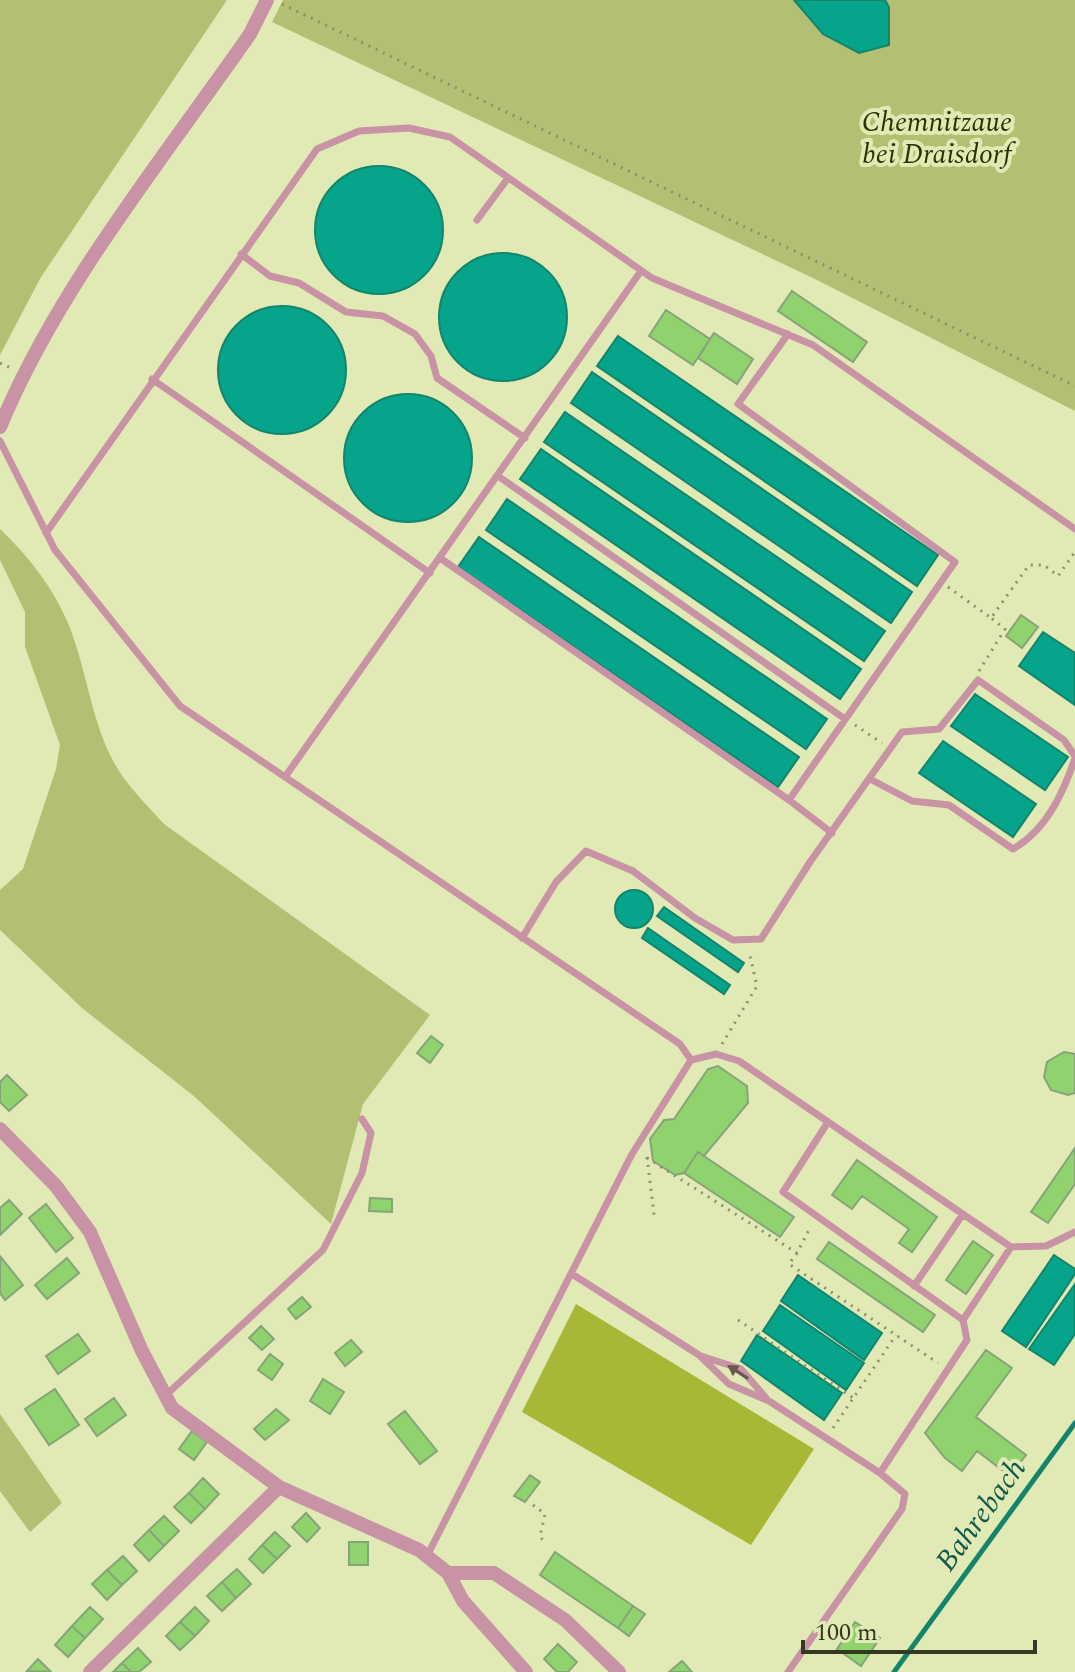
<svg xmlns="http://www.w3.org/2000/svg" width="1075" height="1672" font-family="Spectral,serif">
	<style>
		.green { fill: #b3bf72 }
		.forest { fill: #a8b735 }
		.water { fill: #06a58b; stroke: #14846c; stroke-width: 2 }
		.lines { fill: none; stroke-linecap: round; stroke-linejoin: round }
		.stream { stroke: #14846c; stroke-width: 5 }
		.building { fill: #90d26d; stroke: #86a479; stroke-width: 2 }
		.path { stroke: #8b916c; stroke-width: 3; stroke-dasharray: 2 6; stroke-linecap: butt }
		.service { stroke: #c793a5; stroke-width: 7 }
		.minor { stroke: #c793a5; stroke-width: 14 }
		.oneway { fill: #685850 }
		.labels { text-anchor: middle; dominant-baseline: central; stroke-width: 8; stroke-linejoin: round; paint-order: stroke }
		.park-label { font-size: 28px; font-style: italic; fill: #2d3200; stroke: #e1eab5 }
		.water-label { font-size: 30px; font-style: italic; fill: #115a4b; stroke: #e1eab5 }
	</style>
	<rect width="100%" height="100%" fill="#e1eab5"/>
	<path class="green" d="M0,0H227L41,277L0,355Z
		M283,0H1075V411L815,279L272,22Z
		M0,529C30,558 54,588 70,628C86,670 91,716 111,757C124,783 145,803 164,824L430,1015L363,1104L331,1224L195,1097L82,1008L0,930V890L23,869L56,769L60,745L25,647V612L0,560Z
		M0,1414L62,1503L30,1532L0,1491Z"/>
	<path class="forest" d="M576,1304L814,1449L751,1545L522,1412Z"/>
	<path class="water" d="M794,0H885L889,7V45L859,53L823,34Z
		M315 230a64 64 0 1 1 128 0a64 64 0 1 1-128 0Z
		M439 317a64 64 0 1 1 128 0a64 64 0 1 1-128 0Z
		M218 370a64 64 0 1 1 128 0a64 64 0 1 1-128 0Z
		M618,336L938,555L917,586L597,366Z
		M592,372L912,592L891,623L571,403Z
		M344 458a64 64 0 1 1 128 0a64 64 0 1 1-128 0Z
		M565,412L885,631L864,661L544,442Z
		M541,449L861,669L840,699L520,479Z
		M507,499L827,719L806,749L486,530Z
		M479,537L799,757L778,787L458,567Z
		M1043,632L1075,653V705L1019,666Z
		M975,694L1068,757L1045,790L951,726Z
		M943,741L1036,804L1013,837L919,773Z
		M615 909a19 19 0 1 1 38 0a19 19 0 1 1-38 0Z
		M664,907L744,963L738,972L657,916Z
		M648,928L730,985L724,994L642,938Z
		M1054,1255L1075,1269V1274L1026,1347L1002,1331Z
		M798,1275L882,1333L864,1360L781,1301Z
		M1075,1284V1334L1054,1365L1029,1349Z
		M780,1305L864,1363L846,1390L763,1331Z
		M757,1335L842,1393L824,1420L741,1361Z"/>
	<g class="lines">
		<path class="stream" d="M894,1672L1075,1423"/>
	</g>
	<path class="building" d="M792,291L867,342L853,362L778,311Z
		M666,310L710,339L693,365L649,336Z
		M714,333L753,359L737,384L698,358Z
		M1021,615L1038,627L1022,648L1006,636Z
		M431,1036L443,1045L430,1063L417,1053Z
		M1064,1052L1075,1054V1093L1068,1095L1051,1090L1044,1077L1047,1062Z
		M718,1066L747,1086L748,1103L704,1156L698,1152L684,1173L675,1175L653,1161L650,1139L664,1120L674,1119L708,1069Z
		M7,1075L27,1095L9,1111L0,1102V1082Z
		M1075,1148V1184L1048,1223L1031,1212Z
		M698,1152L794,1217L780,1237L684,1173Z
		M857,1160L937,1217L912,1252L899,1243L909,1229L862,1196L852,1209L832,1195Z
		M370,1198L392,1199V1212L369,1211Z
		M9,1200L22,1214L0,1235V1208Z
		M46,1204L73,1238L56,1252L29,1218Z
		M973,1241L993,1255L966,1294L946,1280Z
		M829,1242L935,1315L923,1332L817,1259Z
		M0,1256L23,1285L5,1300L0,1293Z
		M67,1258L79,1273L47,1299L35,1285Z
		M302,1297L311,1307L296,1319L288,1309Z
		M261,1326L274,1339L262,1350L249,1338Z
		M78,1334L90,1351L58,1374L46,1356Z
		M351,1340L362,1352L345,1366L335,1353Z
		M986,1350L1012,1368L976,1417L1026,1455L1010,1476L977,1451L962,1471L945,1458L925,1433Z
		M270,1354L283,1364L272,1380L258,1370Z
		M323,1379L344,1392L330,1414L310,1401Z
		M55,1389L79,1425L49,1445L25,1409Z
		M114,1398L126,1415L97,1436L85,1419Z
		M276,1409L289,1420L265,1440L254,1429Z
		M405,1411L437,1451L420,1464L388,1424Z
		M192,1431L207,1442L194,1460L179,1449Z
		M530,1475L540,1482L525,1502L514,1496Z
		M203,1478L219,1494L205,1509L189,1493Z
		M189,1493L205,1509L191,1523L174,1507Z
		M306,1513L320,1528L307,1542L292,1527Z
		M164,1516L179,1531L164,1546L149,1530Z
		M149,1530L164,1546L149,1561L134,1545Z
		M275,1532L290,1546L277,1559L262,1545Z
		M349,1542H368V1565H349Z
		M262,1545L277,1559L263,1573L249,1559Z
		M555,1552L633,1606L618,1628L540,1575Z
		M123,1556L137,1571L122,1585L107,1570Z
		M237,1569L251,1584L236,1598L222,1582Z
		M107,1570L122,1585L107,1600L92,1584Z
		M222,1582L236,1598L222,1611L207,1596Z
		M633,1606L645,1614L629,1636L618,1628Z
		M90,1607L103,1619L85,1638L72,1626Z
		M195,1607L209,1621L195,1636L180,1622Z
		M180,1622L195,1636L180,1650L166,1636Z
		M855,1622L880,1638L861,1666L837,1649Z
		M72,1626L85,1638L68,1657L55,1645Z
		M558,1644L577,1662L568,1672H557L544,1659Z
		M138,1648L151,1662L139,1672H131L122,1663Z
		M38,1659L51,1672L27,1671Z
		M682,1661L692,1672H669Z
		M122,1663L131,1672H113Z"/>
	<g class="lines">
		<path class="path" d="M282,4L1075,386
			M0,363L11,368
			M948,587L991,618L1029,565H1044L1058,576L1075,552
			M979,671L1005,629L991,618
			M855,725L882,743
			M722,1044L757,986L749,951
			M647,1157L654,1215
			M647,1158L797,1253L811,1226
			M797,1253L789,1264L938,1363
			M738,1320L853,1398
			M833,1428L896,1335
			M533,1505L545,1514L540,1536L544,1542"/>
		<path class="service" d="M477,220L508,178
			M241,254L270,276L299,283L346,312L383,316L415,334L431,356L437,378L525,438
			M788,334L738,404L955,562L789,800L832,833
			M152,379L430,573
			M0,441L55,550L180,706L680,1044L691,1060L632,1154L427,1556
			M498,476L845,719
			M46,533L317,149L359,131L409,128L450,137L652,278L813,345L1075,529
			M440,558L789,800
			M285,777L641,271
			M870,779L912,801L949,805L1013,849C1046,830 1063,794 1075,758
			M522,938L556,882L586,851L633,871L695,918L733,940L761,939L810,862L902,732L939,729L978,680L1064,740L1075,756
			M691,1060L716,1054L739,1061L1011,1247L1046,1246L1075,1232
			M828,1122L783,1192L963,1320
			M572,1274L699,1355L729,1384L769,1401L880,1473
			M914,1286L963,1214
			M701,1356L741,1369L766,1398
			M166,1395L323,1250L362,1173L371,1133L362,1119
			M788,1672L902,1509L905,1494L880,1473L967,1340L963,1320L1011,1247"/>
		<path class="minor" d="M0,427C58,287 163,159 250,34L267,0
			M0,1129L56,1186L90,1232L142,1351L172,1408L279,1487L419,1550L448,1573L463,1601L526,1672
			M448,1573H494L565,1620L619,1672
			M90,1672L279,1487"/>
	</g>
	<defs><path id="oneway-solid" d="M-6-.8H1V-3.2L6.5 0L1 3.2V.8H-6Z" transform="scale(2)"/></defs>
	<use class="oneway" href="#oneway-solid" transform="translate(738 1372) rotate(-147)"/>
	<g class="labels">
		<g class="park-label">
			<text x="937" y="122">Chemnitzaue<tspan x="937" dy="32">bei Draisdorf</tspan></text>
		</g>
		<g class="water-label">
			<text transform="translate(981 1515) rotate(-54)">Bahrebach</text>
		</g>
	</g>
	<path d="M803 1640v12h232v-12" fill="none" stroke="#353823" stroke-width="4"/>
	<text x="815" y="1640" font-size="24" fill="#353823" stroke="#e1eab5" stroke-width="6" paint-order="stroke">100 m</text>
</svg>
